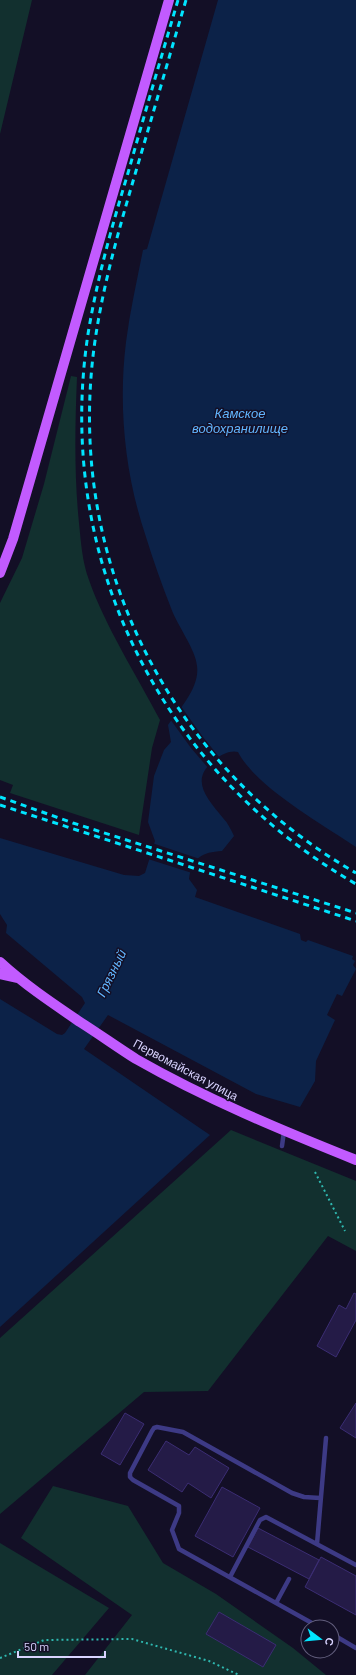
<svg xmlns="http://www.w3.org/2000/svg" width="356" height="1675" font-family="Barlow,sans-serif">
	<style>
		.green { fill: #12302f }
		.water { fill: #0c2248 }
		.pier { fill: #130f26 }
		.building { fill: #241b47; stroke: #3b2d73 }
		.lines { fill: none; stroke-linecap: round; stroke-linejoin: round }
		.path { stroke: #2fb8b0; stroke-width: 2; stroke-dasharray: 2 3; stroke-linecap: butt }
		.service { stroke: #3d3a85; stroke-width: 4.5 }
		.primary { stroke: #c25bff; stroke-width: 10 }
		.rail { stroke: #00e5ff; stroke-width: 3; stroke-dasharray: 6 5; stroke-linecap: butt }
		.labels { text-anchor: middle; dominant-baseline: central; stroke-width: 3; stroke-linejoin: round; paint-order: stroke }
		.street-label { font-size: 12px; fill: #d9d4ff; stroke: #130f26 }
		.water-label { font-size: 13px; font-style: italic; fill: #62b6ff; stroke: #130f26 }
	</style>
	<rect width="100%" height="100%" fill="#130f26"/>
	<path class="green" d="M0,0H32L0,134Z
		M71,376L77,377C75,426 74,474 79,523C81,542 82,561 89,580C105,626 137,676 160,720L152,748L139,835L10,793L13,785L0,780V603L22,558L44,484Z
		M231,1130L356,1181V1251L328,1236L208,1391L144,1392L0,1514V1338Z
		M53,1486L128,1506L163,1563L216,1594L293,1648L326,1675H85L132,1615L21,1538Z
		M0,1543L109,1608L52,1675H0Z"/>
	<path class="water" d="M218,0H356V847C322,824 256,787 238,752C231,750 222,754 216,759C188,779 207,798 223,818C228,823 231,830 234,836L222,851C202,852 192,858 189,879L197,890L195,897L300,934L301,940L306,942L308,940L353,956L352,959L355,961L353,965L356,969L342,996L337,994L327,1015L335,1020L316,1061L315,1081L300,1107L256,1094L108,1015L84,1049L210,1135L0,1327V999L57,1034L62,1035L65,1033L85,1003L82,997L6,933L7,925L0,914V838L124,875L139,876L145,873L155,841L148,822L154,776L164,750L171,742L168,725C180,709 200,687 197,666C196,650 177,625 171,608C162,585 153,560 146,537C125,475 118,407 126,342C130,311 137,280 143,250L147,249Z"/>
	<path class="pier" d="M180,705L203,737L220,758L209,769L191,748L170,719Z
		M152,843L200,859L192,873L148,859Z"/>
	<path class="building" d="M354,1293L356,1294V1320L336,1357L317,1346L339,1305L346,1309Z
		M356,1403V1438L340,1428Z
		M125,1413L144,1424L120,1465L101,1454Z
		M166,1441L189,1455L195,1447L229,1468L211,1498L188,1483L182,1492L148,1470Z
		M222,1487L260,1508L233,1557L195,1536Z
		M258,1528L319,1560L309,1579L248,1547Z
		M321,1557L356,1576V1615L305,1587Z
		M219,1612L276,1645L263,1667L206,1634Z"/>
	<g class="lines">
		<path class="path" d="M315,1172L345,1231
			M0,1658L44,1640L132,1639L209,1661L239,1675"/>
		<path class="service" d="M282,1146L284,1131
			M317,1544L326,1438
			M230,1577L260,1520L266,1517L356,1565
			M276,1603L289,1579
			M319,1627L179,1549L172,1530L179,1513V1506L133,1480L130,1477V1473L152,1431L154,1428L157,1427L183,1432L292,1493L304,1497L320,1498
			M332,1634L356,1648"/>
		<path class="primary" d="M0,573L13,539L169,0
			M0,962C25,985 52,1003 80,1022C99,1034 117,1047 136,1059C206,1099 281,1130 356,1160
			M0,974L17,978"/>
		<path class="rail" d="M178,0C161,58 144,116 128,173C112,226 97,279 88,334C54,558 160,771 356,884
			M186,0C169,57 153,114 136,171C119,229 102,288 94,348C66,562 170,766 356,873
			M0,797L73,823L356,913
			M0,805L356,921"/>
	</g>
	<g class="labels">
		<g class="street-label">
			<text transform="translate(186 1069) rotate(28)">Первомайская улица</text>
		</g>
		<g class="water-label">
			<text x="240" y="413">Камское<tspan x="240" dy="15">водохранилище</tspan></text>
			<text transform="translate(111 973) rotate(-64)">Грязный</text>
		</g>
	</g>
	<g transform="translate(320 1639) rotate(106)"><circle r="19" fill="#130f26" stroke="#625e7d"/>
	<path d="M0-3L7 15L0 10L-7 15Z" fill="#00e5ff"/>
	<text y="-6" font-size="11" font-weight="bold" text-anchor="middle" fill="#d9d4ff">С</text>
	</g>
	<path d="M18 1651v6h87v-6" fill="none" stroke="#d9d4ff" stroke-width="2"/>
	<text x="24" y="1651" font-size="12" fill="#d9d4ff" stroke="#130f26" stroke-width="3" paint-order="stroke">50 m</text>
</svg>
